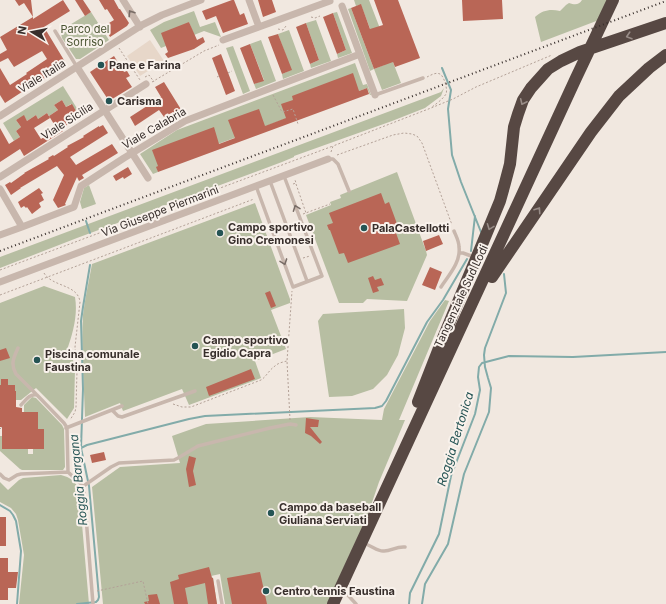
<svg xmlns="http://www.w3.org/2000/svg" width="666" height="604" font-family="Inter,sans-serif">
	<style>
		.green { fill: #b7bea2 }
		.plaza { fill: #e7d7c9 }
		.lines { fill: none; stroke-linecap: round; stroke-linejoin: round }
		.stream { stroke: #82aba9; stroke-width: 2 }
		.building { fill: #b96656 }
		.path { stroke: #b3a197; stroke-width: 1; stroke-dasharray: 2 2; stroke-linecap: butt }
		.lane { stroke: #c8b7ad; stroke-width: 3.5 }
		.street { stroke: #c8b7ad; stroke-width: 7 }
		.highway { stroke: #574843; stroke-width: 12 }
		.rail { stroke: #372e2b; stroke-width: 2; stroke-dasharray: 1 3; stroke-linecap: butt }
		.oneway { stroke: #786c66 }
		.oneway2 { stroke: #988c87 }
		.poi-dot { fill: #255454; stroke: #f9f2ec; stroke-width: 1.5 }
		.labels { text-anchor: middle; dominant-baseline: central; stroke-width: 4; stroke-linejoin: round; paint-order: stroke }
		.park-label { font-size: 11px; fill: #495331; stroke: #f9f2ec }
		.poi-label { font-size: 11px; font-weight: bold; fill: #372e2b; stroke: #f9f2ec; text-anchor: start }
		.street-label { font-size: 11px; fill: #372e2b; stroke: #f9f2ec }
		.water-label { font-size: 12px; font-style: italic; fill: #255454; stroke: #f9f2ec }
	</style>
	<rect width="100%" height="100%" fill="#f1e8e0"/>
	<path class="green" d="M354,0H369L401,83L382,90L374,69L370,71L348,9L351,8L374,69L384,65L361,5L356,6Z
		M582,0H608L599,20L541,42L535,17C543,10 550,9 560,11L566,5L569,3C575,5 579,5 582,0Z
		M194,11L200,27L215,22L221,37L204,31L194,35L189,22L166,46L161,48L150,30L164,22Z
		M91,12L109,40L80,59H76L62,38C61,35 61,32 63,29Z
		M337,12L352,53L338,58L337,54L346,50L333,13Z
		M316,20L331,61L311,68L310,64L319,60L306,23Z
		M289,30L304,71L283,79L282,74L291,70L278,34Z
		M261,40L276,81L256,89L254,84L264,80L250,44Z
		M233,46L250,91L243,94L226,48Z
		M355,63L363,85L367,84L371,95H370L367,88L157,167L158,172L153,174L140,154L177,130Z
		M63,86L78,110L76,111L71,104L66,107L62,100L54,105L58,110L49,116L47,113L38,119L36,115L27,121L24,116L16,120L21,127L16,131L20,137L14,141L3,123Z
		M444,88L441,96L425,108L392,121L294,156V157L282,162L77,238L0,268V257L441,92Z
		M397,172L426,251L427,255L407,301L367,299L363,303H339L306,215L331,205L330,202L341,198L340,195Z
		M89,185L96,204L82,209L80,202L84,188Z
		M255,203L290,299V303L271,310L286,349L255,361L261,378L189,405L182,389L123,411L120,403L85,417C84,383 81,349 83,315C85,298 89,281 92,264Z
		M44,286L75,297C78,315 73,333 67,350L71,351L75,369L74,408L67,419L36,388L21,400H16V391H0V303Z
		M445,300L449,301L399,420H405L379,482L367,517L327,604H225L220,574L211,576L213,578L217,604H103L92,487L120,467L180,463L172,436L206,424L310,417L382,420L384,409L430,321Z
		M404,309L405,328L398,355L387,375L373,389L352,396L329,397L318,321L323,314Z
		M32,397L36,398L62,425L64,429L65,467L63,470H22L20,469L0,451V436H2V449H28V454H33V449H44L38,429V412H24V405Z
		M61,475C70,477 76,482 79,490L89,604H19L24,555L18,520L16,514L11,508L0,502V482L8,490L19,480L23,478Z"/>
	<path class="plaza" d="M150,40L164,61L140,76L127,56Z"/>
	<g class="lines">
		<path class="stream" d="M442,68L451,90L448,109L452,155L461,182L481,232
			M86,221L90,233
			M471,251L475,216
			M81,448L87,445L189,419L205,416L375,408L382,406L386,401L427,322L443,300L467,259
			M0,505L10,511L13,515L16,521L21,551L17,604
			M77,604L96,602L98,600L99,597L89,486L81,448L83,389L81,321L83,307L90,265
			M409,604L410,593L439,534L451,476L475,414L480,390L478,377L479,367L482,363L509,356L573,357L666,352
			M422,604L425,584L448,544L464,474L489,412L491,388L488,378L485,367L484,355L485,348L506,293L504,274"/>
	</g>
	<path class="building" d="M15,0H31L33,17L24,3L19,6Z
		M63,0L70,11L44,27L67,65L48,77V76L37,83L36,82L28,87V88L5,103L0,95V68L10,85L27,74L26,73L47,59L42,51L14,67L8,58L0,62V54L7,50L0,37L33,17V19Z
		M75,0H83L91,12L85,16Z
		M99,0H114L119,9H120L129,23L127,26L110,37L104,26L114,20L107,9L105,10Z
		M232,0H234L240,15L244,13L248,24L223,33L216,16L206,20L202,11Z
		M258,0H272L276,12L263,17Z
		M374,0H398L420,58L395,67L393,62L374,69L351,8L361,4L370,29L383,25Z
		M462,0H502L503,19L463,21Z
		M333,13L346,50L337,54L323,17Z
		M189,22L197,40L203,37L205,42L194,49L168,58L165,54L168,52L161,33Z
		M306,23L319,60L310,64L296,27Z
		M278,34L292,70L282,74L268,37Z
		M250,44L264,81L254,84L240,48Z
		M221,54L235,91L226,95L212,58Z
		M114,56L124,72L127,71L130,76L126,78L132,87L109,101L90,72Z
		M353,73L359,91L367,88L369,94L158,172L156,167L158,166L152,150L214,127L219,144L235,138L228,120L259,109L265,126L286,118L281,104L293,100L292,96Z
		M164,82L182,111L175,115L173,112L164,117L159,110L135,126L130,117L161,97L155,87Z
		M62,100L66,107L72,104L76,111L70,115L73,121L61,129L63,131L24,156L20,149L0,162V128L9,144L20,137L16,131L21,127L16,120L24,115L27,121L36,115L38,119L47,113L50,118L34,128L41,139L57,129L49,116L58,110L54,105Z
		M103,125L108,133L70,157L76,165L112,144L118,153L82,175L84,178L79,181L77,177L65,204L66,205L58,208L53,200L64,175L57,166L20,188H21L11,195L5,185L10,182L11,183L25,173H24L49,159L48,158L53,155L54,156L68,147L67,146L84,137L83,136L99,126V127Z
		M128,167L132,174L124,179L123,177L116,181L113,176Z
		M39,188L43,193L41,194L44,200L39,203L41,207L32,214L27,207L26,208L24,206L21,208L18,202Z
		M381,193L385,204L389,202L400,232L396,233L400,244L348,263L344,253L339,254L330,230H329L327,225L333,223L329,213Z
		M439,235L443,244L426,251L423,241Z
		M430,267L442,272L435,290L422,285Z
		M373,276L375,280L381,278L384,285L377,287L379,291L373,293L368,278Z
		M270,291L276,306L271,308L265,293Z
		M6,348L10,358L0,361V350Z
		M251,369L255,379L209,396L206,387Z
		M1,379H8V385H15V391H16V407L22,408V412H38V429H44V449H2V427H0V385H1Z
		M306,418L319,420L318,427H310L322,442L320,444L311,436L305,433Z
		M104,452L106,460L92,463L90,455Z
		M189,456L196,458L193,471L196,485L189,487L186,469Z
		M0,517H6V546H0Z
		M0,558H8V572H18L16,588H8V600H0Z
		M209,567L212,578H213L217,604H208L205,583L185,588L188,604H174L170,582L179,579L178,575Z
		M260,572L267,604H232L227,578Z
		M157,594L160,604H145L144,602L149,601L148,595Z"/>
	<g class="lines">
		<path class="path" d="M311,17L315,18L320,16
			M278,29L283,30L286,26
			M119,48L140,80
			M228,73L232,71
			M145,77L149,75L154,82
			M217,77L219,76
			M427,77C431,75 436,72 440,74C444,76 448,90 446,94C443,99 436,104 432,107
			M152,82L204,51L219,45
			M273,95L282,112L293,109L298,124
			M331,152L333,146L431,108L453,99L476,87L552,55
			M337,155L393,135L404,133L412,134L417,136L422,143L452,225
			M293,184L296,183L295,180
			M296,184L306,213
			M303,214L330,204
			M303,258L310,256
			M0,270L333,146
			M44,273C52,287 78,284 80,302L75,347L77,371L76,407L75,412L70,420
			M0,295L254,199
			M173,404L182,407H191L261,380C266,377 269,370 275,366C278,363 283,362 287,361
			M290,420L287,361L292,291
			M0,429L2,427
			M97,591L143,581L148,604"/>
		<path class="lane" d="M55,31L77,67
			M375,95L423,78
			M328,159H333L338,164L349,191
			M270,181L307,281
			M256,186L293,287L322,276L284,176
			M460,253H463L474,257
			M441,287C449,275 461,262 459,247C459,241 456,236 454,231
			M18,348C14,357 10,364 16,374L36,394
			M21,405C25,401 30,393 37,395L64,423L66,426L67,429L68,472
			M112,410L118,416L122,417L195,391
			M66,428L122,406
			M0,474L4,478L9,480L17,475L21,474L68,472L81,484L84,492L93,604
			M82,487L111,467L119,463L174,460L178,458L198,446L270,428L290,424L296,425
			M368,545C373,547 378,551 383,551C390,552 396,546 405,547
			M218,581L222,604
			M346,593L356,604"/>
		<path class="street" d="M123,0L140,27
			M249,0L259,27
			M342,6L375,95
			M223,40L330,1
			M77,67L148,178
			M0,116L142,25L162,15L201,0
			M0,177L146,84
			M0,189L22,227L0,235
			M22,227L74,207L81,186L124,158L185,121L360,54
			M0,282L328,159"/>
		<path class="highway" d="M492,277L591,132L619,96L649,68L666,55
			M418,402L443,338L488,230L500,201L505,183L510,164L514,127L518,114L523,100L531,88L548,69L561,61L580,52L666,23
			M333,604L576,78L613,0"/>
		<path class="rail" d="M0,251L666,1"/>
	</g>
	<defs><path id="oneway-chevron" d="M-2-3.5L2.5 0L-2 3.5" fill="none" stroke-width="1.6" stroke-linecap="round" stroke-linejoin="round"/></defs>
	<g class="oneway">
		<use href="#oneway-chevron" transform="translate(131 13) rotate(-123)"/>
		<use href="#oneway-chevron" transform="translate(296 208) rotate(-111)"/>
		<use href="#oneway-chevron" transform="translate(284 262) rotate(70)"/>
	</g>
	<g class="oneway2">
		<use href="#oneway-chevron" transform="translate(629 36) rotate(162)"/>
		<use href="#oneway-chevron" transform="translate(523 102) rotate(115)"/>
		<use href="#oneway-chevron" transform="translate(538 210) rotate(-56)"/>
		<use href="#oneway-chevron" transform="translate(490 227) rotate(111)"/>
	</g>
	<g class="poi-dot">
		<circle cx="101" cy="65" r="4"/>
		<circle cx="109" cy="101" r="4"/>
		<circle cx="364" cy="228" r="4"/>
		<circle cx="220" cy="233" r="4"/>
		<circle cx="195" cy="346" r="4"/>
		<circle cx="37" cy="360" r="4"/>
		<circle cx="271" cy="513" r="4"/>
		<circle cx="266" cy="591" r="4"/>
	</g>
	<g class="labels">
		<g class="park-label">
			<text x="85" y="29">Parco del<tspan x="85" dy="13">Sorriso</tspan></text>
		</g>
		<g class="poi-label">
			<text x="109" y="65">Pane e Farina</text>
			<text x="117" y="101">Carisma</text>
			<text x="228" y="227">Campo sportivo<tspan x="228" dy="13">Gino Cremonesi</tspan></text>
			<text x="372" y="228">PalaCastellotti</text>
			<text x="203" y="340">Campo sportivo<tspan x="203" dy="13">Egidio Capra</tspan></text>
			<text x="45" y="354">Piscina comunale<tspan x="45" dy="13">Faustina</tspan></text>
			<text x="279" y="507">Campo da baseball<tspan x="279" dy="13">Giuliana Serviati</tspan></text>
			<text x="274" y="591">Centro tennis Faustina</text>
		</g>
		<g class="street-label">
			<text transform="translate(42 76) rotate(-32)">Viale Italia</text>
			<text transform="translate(67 121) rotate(-33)">Viale Sicilia</text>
			<text transform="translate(154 128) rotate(-30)">Viale Calabria</text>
			<text transform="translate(160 211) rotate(-21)">Via Giuseppe Piermarini</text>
			<text transform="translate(461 296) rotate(-65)">Tangenziale Sud Lodi</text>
		</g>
		<g class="water-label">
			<text transform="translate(455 439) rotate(-73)">Roggia Bertonica</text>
			<text transform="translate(78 480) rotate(-96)">Roggia Bargana</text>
		</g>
	</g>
	<g transform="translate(32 32) rotate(280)" stroke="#f9f2ec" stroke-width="3" paint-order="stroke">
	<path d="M0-3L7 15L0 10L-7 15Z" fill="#372e2b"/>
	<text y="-6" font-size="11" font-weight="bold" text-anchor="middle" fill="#372e2b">N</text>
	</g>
</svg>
